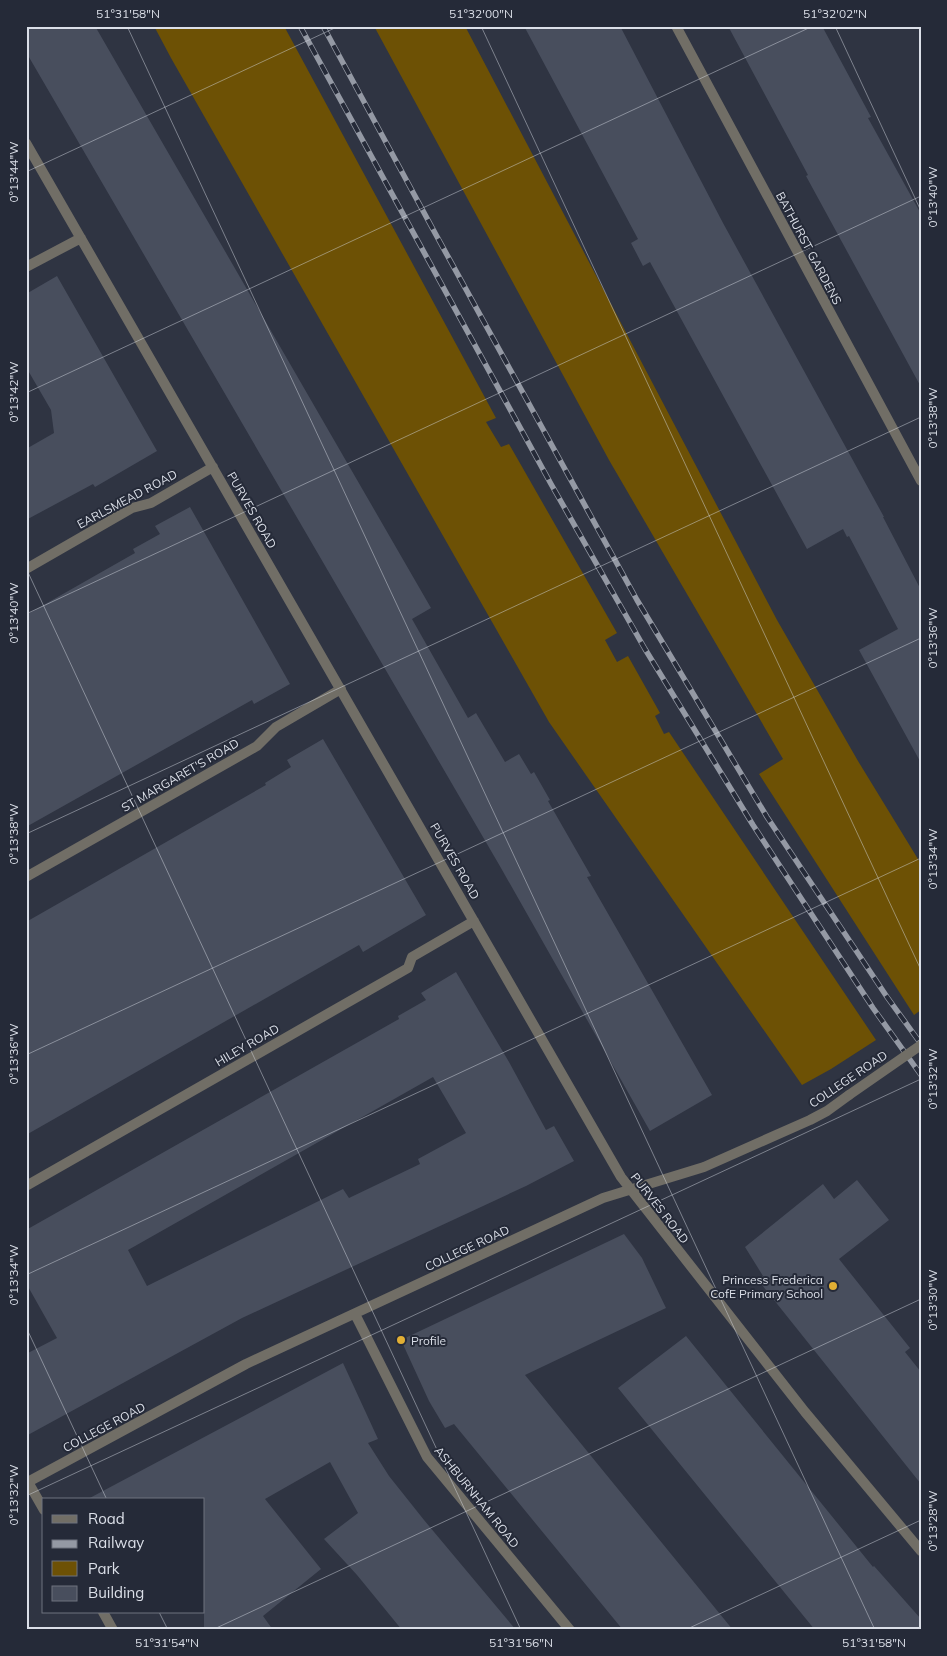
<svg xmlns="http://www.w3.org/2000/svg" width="947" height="1656" font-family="Mulish,sans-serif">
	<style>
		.green { fill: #6d5105 }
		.building { fill: #484e5d; fill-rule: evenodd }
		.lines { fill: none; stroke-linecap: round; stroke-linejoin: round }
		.street { stroke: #716e66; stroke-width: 10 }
		.rail-casing { stroke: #9499a4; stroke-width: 5.5 }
		.rail { stroke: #252a38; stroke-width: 4; stroke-dasharray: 11; stroke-linecap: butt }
		.street-bridge { stroke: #716e66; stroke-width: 10 }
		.ticks { fill: none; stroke: #dbdfe8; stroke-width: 1; stroke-opacity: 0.45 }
		.poi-dot { fill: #e2af34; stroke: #252a38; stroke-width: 2 }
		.labels { text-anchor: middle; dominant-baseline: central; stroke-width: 4; stroke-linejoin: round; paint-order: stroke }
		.street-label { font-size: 12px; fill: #dbdfe8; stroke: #252a38 }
		.poi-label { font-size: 12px; fill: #dbdfe8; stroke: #252a38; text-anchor: end }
		.neatline { fill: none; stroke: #dbdfe8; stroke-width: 2 }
		.ticks-label { font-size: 12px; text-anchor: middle; fill: #dbdfe8 }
	</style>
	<rect width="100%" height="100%" fill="#2f3442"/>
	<path class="green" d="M154,26H284L496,418L486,422L501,447L509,444L617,633L605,640L617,662L628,656L660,713L655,716L664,734L669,732L876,1040L831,1069L802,1085L549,722L171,58Z
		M374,26H465L777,620L858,761L921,864V1010L914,1015L759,774L783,759L609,460Z"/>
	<path class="building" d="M26,26H95L431,608L412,619L468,718L476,713L505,762L519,754L531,774L534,772L550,800L548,801L591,876L587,877L712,1095L650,1131L501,868L26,52Z
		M524,26H620L723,223L884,517H883L921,590V763L859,650L898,629L849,536L847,537L843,529L807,549L650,262L643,266L631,243L638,239Z
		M728,26H822L871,117L868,118L921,214V387L806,176L808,175Z
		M57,276L157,451L95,487L93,484L26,520V449L54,433L51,410L26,367V294Z
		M190,507L290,684L254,704L252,700L26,827V615L135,553L133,549L160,534L155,526Z
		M323,739L426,915L363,952L359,945L26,1135V922L266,785L265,783L291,767L287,760Z
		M456,972L509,1062L546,1130L554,1126L574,1161L526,1186L242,1318L26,1436V1354L57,1338L26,1283V1230L399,1019L398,1016L426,1000L421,993ZM433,1077L466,1133L418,1159L420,1164L349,1198L343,1189L147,1286L128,1250Z
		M857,1180L889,1220L839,1259L910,1348L905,1352L921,1372V1484L758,1280L763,1276L745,1247L823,1184L834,1199Z
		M624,1234L642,1258L666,1308L525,1375L733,1630H623L454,1424L445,1428L429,1401L401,1340Z
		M686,1336L873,1567L874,1566L921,1619V1630H815L618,1388Z
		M343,1363L378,1439L368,1443L389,1476L424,1520L516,1630H402L357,1575L324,1539L358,1513L330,1462L265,1499L321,1569L263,1616L273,1630H204V1500H86Z"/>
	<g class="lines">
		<path class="street" d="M676,26L921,481
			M26,143L621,1177L805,1412L921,1551
			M26,267L81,238
			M26,569L132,508L151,503L213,467
			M26,877L257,746L276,727L341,689
			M26,1186L408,968L412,957L474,921
			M355,1314L427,1457L570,1630
			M28,1482L44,1510
			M26,1483L246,1364L603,1198L704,1167L810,1120L827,1111L849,1095
			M103,1612L113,1630"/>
		<defs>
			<path id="rail" d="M300,26L551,484L645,649L753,825L873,1008L921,1075
				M323,26L435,233L637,600L767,817L887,997L921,1044"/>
		</defs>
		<use href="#rail" class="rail-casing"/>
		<use href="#rail" class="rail"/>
		<path class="street-bridge" d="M849,1095L921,1045"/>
	</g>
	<path class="ticks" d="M127,26L875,1630M481,26L921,970M835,26L921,211M26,172L339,26M26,393L813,26M26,568L521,1630M26,614L921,196M26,834L921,417M26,1055L921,638M26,1275L921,858M26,1327L107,1500M26,1496L921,1079M159,1612L168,1630M212,1630L921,1299M685,1630L921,1520"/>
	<g class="poi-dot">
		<circle cx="833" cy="1286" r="5"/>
		<circle cx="401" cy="1340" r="5"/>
	</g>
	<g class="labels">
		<g class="street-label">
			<text transform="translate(809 248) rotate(62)">BATHURST GARDENS</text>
			<text transform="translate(127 499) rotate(-28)">EARLSMEAD ROAD</text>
			<text transform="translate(252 510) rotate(60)">PURVES ROAD</text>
			<text transform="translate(180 775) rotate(-30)">ST MARGARET'S ROAD</text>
			<text transform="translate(455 861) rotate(60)">PURVES ROAD</text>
			<text transform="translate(247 1045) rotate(-30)">HILEY ROAD</text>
			<text transform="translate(848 1079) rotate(-34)">COLLEGE ROAD</text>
			<text transform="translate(660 1208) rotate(52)">PURVES ROAD</text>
			<text transform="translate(467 1248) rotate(-25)">COLLEGE ROAD</text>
			<text transform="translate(104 1427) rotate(-28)">COLLEGE ROAD</text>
			<text transform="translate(477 1497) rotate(51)">ASHBURNHAM ROAD</text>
		</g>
		<g class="poi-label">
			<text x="823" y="1279">Princess Frederica<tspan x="823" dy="14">CofE Primary School</tspan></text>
			<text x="411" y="1340" text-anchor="start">Profile</text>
		</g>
	</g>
	<rect width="947" height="1656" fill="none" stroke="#252a38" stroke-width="55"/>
	<rect x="42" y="1498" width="162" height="115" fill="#252a38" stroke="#6e727e"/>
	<rect x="52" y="1515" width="25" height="8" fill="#716e66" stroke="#6e727e"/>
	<text x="88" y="1524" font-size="15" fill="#dbdfe8">Road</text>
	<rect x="52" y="1540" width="25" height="8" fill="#9499a4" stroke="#6e727e"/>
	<text x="88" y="1548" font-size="15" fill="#dbdfe8">Railway</text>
	<rect x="52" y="1561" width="25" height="15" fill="#6d5105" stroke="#6e727e"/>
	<text x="88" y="1574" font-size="15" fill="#dbdfe8">Park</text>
	<rect x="52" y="1586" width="25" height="15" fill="#484e5d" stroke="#6e727e"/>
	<text x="88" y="1598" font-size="15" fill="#dbdfe8">Building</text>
	<rect x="28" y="28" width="892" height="1600" class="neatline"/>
	<g class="ticks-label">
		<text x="128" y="18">51°31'58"N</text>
		<text x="481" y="18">51°32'00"N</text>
		<text x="835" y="18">51°32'02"N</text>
		<text transform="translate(14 172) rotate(-90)" y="4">0°13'44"W</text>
		<text transform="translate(933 197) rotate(-90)" y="4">0°13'40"W</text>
		<text transform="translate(14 392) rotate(-90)" y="4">0°13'42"W</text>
		<text transform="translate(933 418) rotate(-90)" y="4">0°13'38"W</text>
		<text transform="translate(14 613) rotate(-90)" y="4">0°13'40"W</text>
		<text transform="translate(933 638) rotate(-90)" y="4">0°13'36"W</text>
		<text transform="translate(14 834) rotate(-90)" y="4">0°13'38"W</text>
		<text transform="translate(933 859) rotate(-90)" y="4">0°13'34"W</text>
		<text transform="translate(14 1054) rotate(-90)" y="4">0°13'36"W</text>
		<text transform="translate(933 1079) rotate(-90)" y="4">0°13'32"W</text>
		<text transform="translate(14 1275) rotate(-90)" y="4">0°13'34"W</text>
		<text transform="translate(933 1300) rotate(-90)" y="4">0°13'30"W</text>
		<text transform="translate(14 1495) rotate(-90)" y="4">0°13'32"W</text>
		<text transform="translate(933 1521) rotate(-90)" y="4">0°13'28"W</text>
		<text x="167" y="1647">51°31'54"N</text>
		<text x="521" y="1647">51°31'56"N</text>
		<text x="874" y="1647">51°31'58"N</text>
	</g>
</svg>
